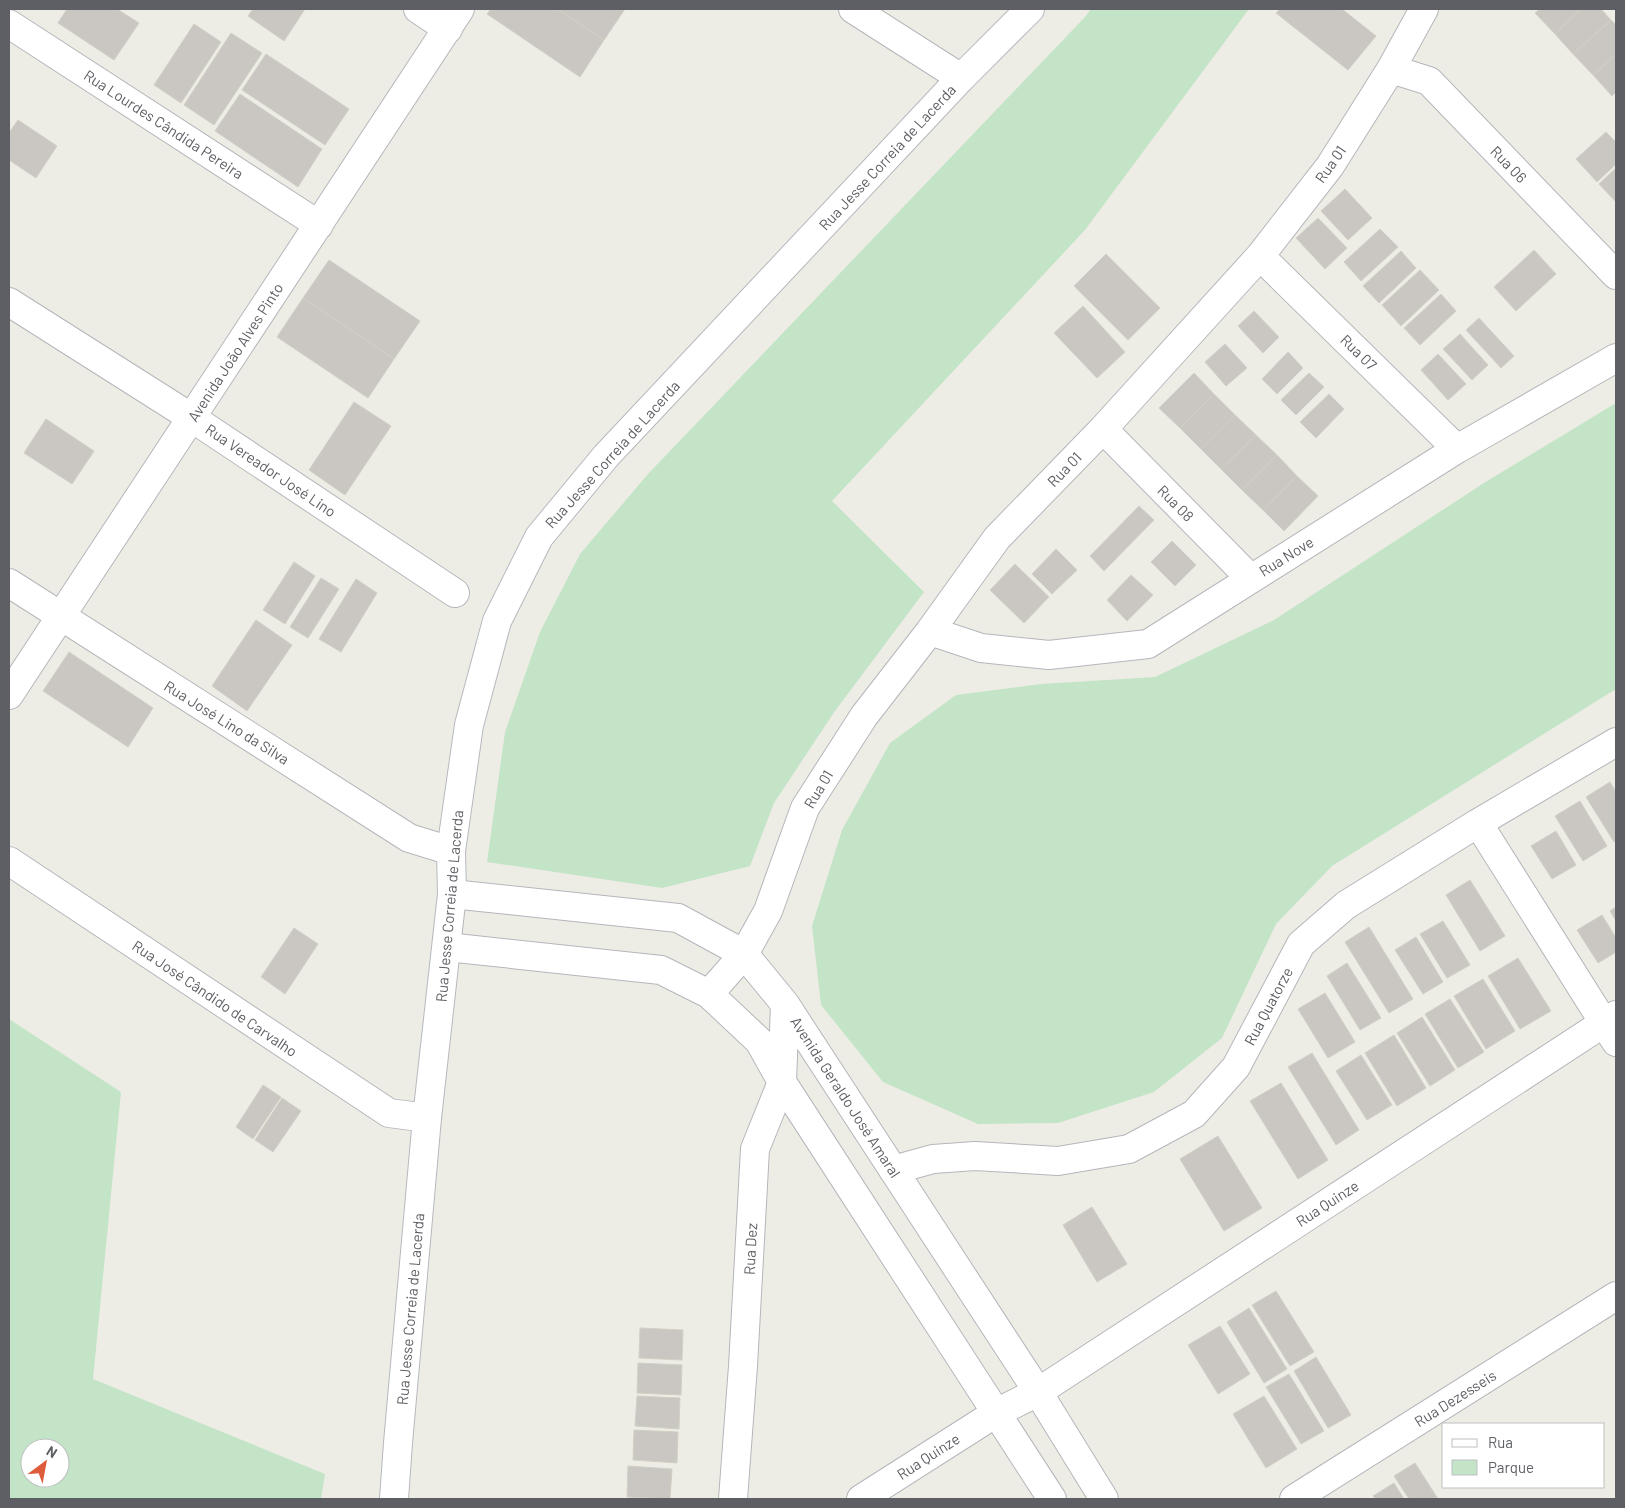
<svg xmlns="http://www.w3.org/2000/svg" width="1625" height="1508" font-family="Barlow,sans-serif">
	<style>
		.green { fill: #c3e4c7; fill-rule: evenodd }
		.building { fill: #cac7c2; stroke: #d2d0c4 }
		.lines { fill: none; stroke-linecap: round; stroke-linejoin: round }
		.street-casing { stroke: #b5b6bb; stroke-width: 30 }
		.secondary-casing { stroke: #b6b8be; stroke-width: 30 }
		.street { stroke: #fff; stroke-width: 28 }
		.secondary { stroke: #fff; stroke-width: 28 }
		.labels { text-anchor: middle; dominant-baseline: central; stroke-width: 4; stroke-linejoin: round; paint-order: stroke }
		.street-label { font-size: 15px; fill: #5d5f64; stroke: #fff }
	</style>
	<rect width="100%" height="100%" fill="#eeede5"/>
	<path class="green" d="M1091,9H1249L1085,230L832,501L924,592L835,711L774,803L750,866L662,888L487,862L505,732L540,632L580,554L648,474L1085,17Z
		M1616,403V689L1332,866L1276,924L1222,1038L1154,1092L1058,1123L978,1124L883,1082L821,1005L812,926L842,830L890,743L956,695L1041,684L1155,677L1274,620L1487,481Z
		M9,1019L121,1092L93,1379L325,1474L321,1499H9ZM30,1448H60V1478H30Z"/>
	<path class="building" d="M67,9H117L139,23L114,60L58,23Z
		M253,9H305L284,41L248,16Z
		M491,9H557L604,40L580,77L487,14Z
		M557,9H625L604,40Z
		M1280,9H1342L1376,36L1348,70L1276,13Z
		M1540,9H1581L1555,34L1535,13Z
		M1581,9H1601L1611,20L1573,54L1555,34Z
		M1611,20L1616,25V54L1593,75L1573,54Z
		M194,24L221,42L181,103L154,85Z
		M231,33L262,53L214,125L184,105Z
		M266,54L349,109L325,145L242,90Z
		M1616,54V92L1612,96L1593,75Z
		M240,94L322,149L298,187L215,131Z
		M18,120L57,146L36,178L9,160V133Z
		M1606,132L1616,142V164L1597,182L1576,159Z
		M1616,168V202L1599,184Z
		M1345,189L1372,218L1348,240L1321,211Z
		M1318,218L1347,248L1325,269L1296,238Z
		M1380,229L1398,247L1361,281L1344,262Z
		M1534,250L1556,274L1516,311L1494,287Z
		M1401,251L1416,268L1379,303L1363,286Z
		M1106,254L1160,308L1128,340L1074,286Z
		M329,260L420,321L394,359L303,298Z
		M1420,270L1439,290L1401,326L1382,305Z
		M1441,294L1456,311L1420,345L1404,328Z
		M303,298L394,359L368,398L277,337Z
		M1083,306L1125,352L1097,378L1054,333Z
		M1254,311L1279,337L1263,353L1238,326Z
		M1479,318L1514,356L1501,368L1466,330Z
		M1460,334L1488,365L1472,380L1443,349Z
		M1225,344L1247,368L1226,386L1205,362Z
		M1288,352L1303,368L1277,394L1262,379Z
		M1438,354L1466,384L1448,400L1421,370Z
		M1194,373L1214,394L1180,428L1159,408Z
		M1309,373L1324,387L1296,415L1281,400Z
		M1214,394L1235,415L1201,449L1180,428Z
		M1329,394L1344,409L1316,438L1300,422Z
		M354,402L391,426L345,495L309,470Z
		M1235,415L1256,435L1221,469L1201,449Z
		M46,419L94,451L72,484L24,453Z
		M1256,435L1277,455L1242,490L1221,469Z
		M1277,455L1297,476L1263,510L1242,490Z
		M1297,476L1318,496L1284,531L1263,510Z
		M1139,506L1154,520L1104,571L1090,556Z
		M1172,541L1196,565L1175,586L1151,562Z
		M1056,549L1077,570L1052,594L1032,574Z
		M294,562L315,576L285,624L263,610Z
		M1015,564L1049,597L1024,623L990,590Z
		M1131,575L1153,595L1127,621L1107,600Z
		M321,578L339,589L308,638L290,627Z
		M356,579L377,593L341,652L319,639Z
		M256,620L292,645L247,711L212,686Z
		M69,652L153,708L128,747L43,691Z
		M1610,782L1616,792V840L1614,842L1586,797Z
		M1580,801L1607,846L1583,861L1555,816Z
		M1556,831L1576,865L1552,879L1531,846Z
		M1470,880L1505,936L1480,951L1446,895Z
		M1616,907V921L1610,911Z
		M1602,915L1616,938V952L1598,963L1577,930Z
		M1443,921L1470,965L1447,978L1420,934Z
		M1369,927L1413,999L1389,1013L1345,942Z
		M294,928L318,944L285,994L261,977Z
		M1416,937L1443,982L1423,994L1395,950Z
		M1518,958L1551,1011L1520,1029L1488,976Z
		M1347,963L1381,1018L1360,1030L1327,976Z
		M1483,979L1515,1031L1486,1049L1454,996Z
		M1325,993L1355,1042L1328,1058L1298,1009Z
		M1450,999L1484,1052L1458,1068L1425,1014Z
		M1422,1017L1455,1070L1430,1086L1397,1033Z
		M1394,1035L1426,1088L1397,1106L1365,1053Z
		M1312,1053L1359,1130L1336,1145L1288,1067Z
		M1361,1055L1392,1105L1367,1120L1336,1071Z
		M1281,1083L1328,1160L1298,1179L1250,1101Z
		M263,1085L281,1097L253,1139L236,1127Z
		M282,1098L301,1111L273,1152L255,1140Z
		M1218,1136L1262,1208L1224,1231L1180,1159Z
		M1092,1207L1127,1264L1097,1282L1063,1225Z
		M1276,1291L1314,1352L1290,1366L1252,1305Z
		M1249,1308L1287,1369L1264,1383L1227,1322Z
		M1220,1326L1250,1374L1218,1394L1188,1345Z
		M640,1328L683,1330L682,1360L639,1358Z
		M1316,1357L1351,1415L1328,1428L1294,1371Z
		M638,1363L682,1365L681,1395L637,1393Z
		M1289,1374L1324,1431L1301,1444L1266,1387Z
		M637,1396L680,1398L679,1429L635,1426Z
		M1264,1396L1297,1449L1266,1468L1233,1414Z
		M634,1430L678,1432L677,1463L633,1460Z
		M1415,1463L1438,1499H1409L1394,1476Z
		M628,1466L672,1469L670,1499L627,1497Z
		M1394,1483L1404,1499H1376L1373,1496Z"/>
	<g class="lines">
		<defs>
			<path id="street" d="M418,9L448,29
				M853,9L961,78
				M9,24L319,225
				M1391,69L1429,81L1616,275
				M1260,256L1457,449
				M9,302L192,418L455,593
				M1103,429L1250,578
				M9,583L409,838L451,851
				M930,631L981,648L1049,655L1148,644L1457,449L1616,358
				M9,695L460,9
				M1478,823L1616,1042
				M9,861L389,1113L427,1118
				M452,894L678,918L744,954L785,1004L1038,1392L1104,1499
				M447,947L661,970L709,994L759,1041L782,1082L1052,1499
				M709,994L744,954L768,911L805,808L864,716L930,631L997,538L1103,429L1260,256L1330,166L1391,69L1424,9
				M893,1170L933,1159L975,1156L1058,1161L1129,1149L1194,1114L1236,1067L1301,944L1346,905L1478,823L1616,742
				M733,1499L743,1366L755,1149L782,1082L785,1004
				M861,1499L996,1413L1038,1392L1616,1015
				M1294,1499L1616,1296"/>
			<path id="secondary" d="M394,1499L398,1443L427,1118L452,894L451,851L469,725L497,621L539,537L606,456L961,78L1030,9"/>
		</defs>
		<use href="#street" class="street-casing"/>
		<use href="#secondary" class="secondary-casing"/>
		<use href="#street" class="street"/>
		<use href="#secondary" class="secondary"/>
	</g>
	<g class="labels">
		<g class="street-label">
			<text transform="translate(164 124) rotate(33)">Rua Lourdes Cândida Pereira</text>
			<text transform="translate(887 157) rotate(-47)">Rua Jesse Correia de Lacerda</text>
			<text transform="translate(1330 164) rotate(-55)">Rua 01</text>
			<text transform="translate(1509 164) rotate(46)">Rua 06</text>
			<text transform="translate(235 352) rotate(-57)">Avenida João Alves Pinto</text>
			<text transform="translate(1359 352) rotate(44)">Rua 07</text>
			<text transform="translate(612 454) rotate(-48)">Rua Jesse Correia de Lacerda</text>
			<text transform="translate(1064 469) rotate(-46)">Rua 01</text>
			<text transform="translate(271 470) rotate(34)">Rua Vereador José Lino</text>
			<text transform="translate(1176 503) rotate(45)">Rua 08</text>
			<text transform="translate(1286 556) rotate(-32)">Rua Nove</text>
			<text transform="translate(227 722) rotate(32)">Rua José Lino da Silva</text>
			<text transform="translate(818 789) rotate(-59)">Rua 01</text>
			<text transform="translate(449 906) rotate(-85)">Rua Jesse Correia de Lacerda</text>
			<text transform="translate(215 998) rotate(34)">Rua José Cândido de Carvalho</text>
			<text transform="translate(1268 1006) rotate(-62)">Rua Quatorze</text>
			<text transform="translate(846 1097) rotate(57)">Avenida Geraldo José Amaral</text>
			<text transform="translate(1327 1203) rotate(-33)">Rua Quinze</text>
			<text transform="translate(750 1249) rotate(-87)">Rua Dez</text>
			<text transform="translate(410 1309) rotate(-85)">Rua Jesse Correia de Lacerda</text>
			<text transform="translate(1455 1398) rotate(-32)">Rua Dezesseis</text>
			<text transform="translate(928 1456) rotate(-33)">Rua Quinze</text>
		</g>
	</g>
	<rect width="1625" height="1508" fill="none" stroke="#5d5f64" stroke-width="20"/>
	<rect x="1442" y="1423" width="162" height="65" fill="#ffffff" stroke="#bebfc1"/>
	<rect x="1452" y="1439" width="25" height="8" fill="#ffffff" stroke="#bebfc1"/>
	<text x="1488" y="1448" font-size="15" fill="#5d5f64">Rua</text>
	<rect x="1452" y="1460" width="25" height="15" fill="#c3e4c7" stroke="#bebfc1"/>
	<text x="1488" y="1473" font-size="15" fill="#5d5f64">Parque</text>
	<g transform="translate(45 1463) rotate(32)"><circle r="24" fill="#ffffff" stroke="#bebfc1"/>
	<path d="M0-4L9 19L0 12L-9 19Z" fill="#de5c3b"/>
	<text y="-8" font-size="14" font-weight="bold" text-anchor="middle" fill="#5d5f64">N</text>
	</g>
</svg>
